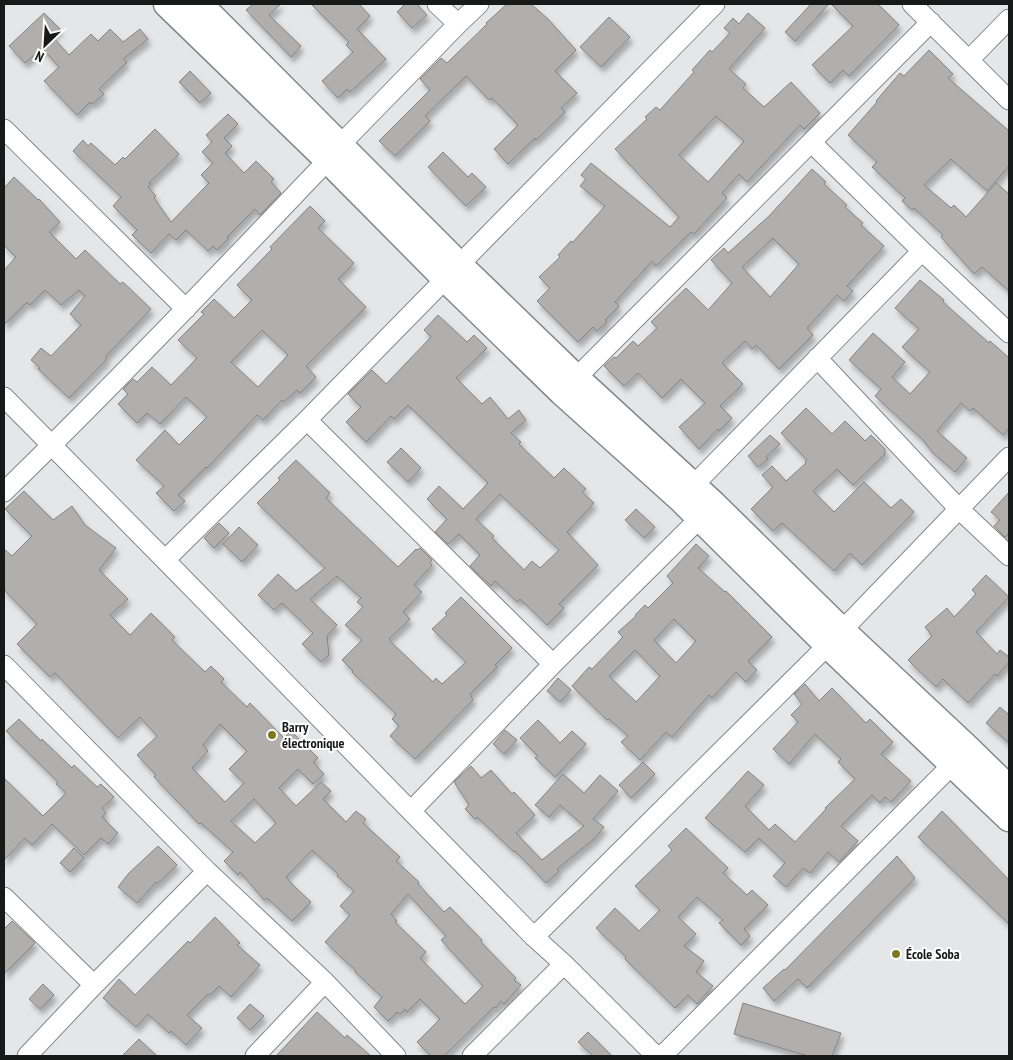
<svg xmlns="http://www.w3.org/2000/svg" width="1013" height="1060" font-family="'PT Sans Narrow',sans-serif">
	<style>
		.building { fill: #b1afad; stroke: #858482; fill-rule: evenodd; filter: url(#shadow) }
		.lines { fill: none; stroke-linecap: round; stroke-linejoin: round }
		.street-casing { stroke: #848688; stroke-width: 21 }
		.secondary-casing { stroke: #848688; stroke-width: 29 }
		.street { stroke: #fff; stroke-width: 19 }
		.secondary { stroke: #fff; stroke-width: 26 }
		.poi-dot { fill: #7f781e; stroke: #fff; stroke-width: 2 }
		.labels { text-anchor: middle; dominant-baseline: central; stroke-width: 4; stroke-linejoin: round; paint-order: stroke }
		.poi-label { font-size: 14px; font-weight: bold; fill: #181919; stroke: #fff; text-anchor: start }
	</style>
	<defs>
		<filter id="shadow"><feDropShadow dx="3" dy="5.5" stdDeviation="2.5" flood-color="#0004"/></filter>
	</defs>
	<rect width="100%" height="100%" fill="#e4e6e8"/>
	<path class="building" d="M253,4H281L269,15L301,46L291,57L246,10Z
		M311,4H359L370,16L357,29L386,59L350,92L347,89L338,98L322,81L353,52L346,45L349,42Z
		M405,4H417L427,15L412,28L397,12Z
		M507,4H531L548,19L576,50L555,71L577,93L561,108L565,112L536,140L535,138L508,164L494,149L518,125L492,98L489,100L466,76L425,116L430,121L395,156L379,141L430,90L420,79L441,58L447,63L487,24L486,23Z
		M811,4H829L795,41L785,32Z
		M831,4H878L899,25L849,76L843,70L830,83L812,65L853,26Z
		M44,13L60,29L52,36L69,55L91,34L98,41L110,29L123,42L140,29L148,39L123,59L127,62L99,89L104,94L92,104L90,102L77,115L44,81L59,67L42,48L25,63L9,46Z
		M748,13L765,28L729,69L746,84L743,88L764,107L791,82L820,113L804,129L800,125L747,182L739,174L722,193L727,198L694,234L691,232L656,266L652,261L615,302L619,306L605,320L607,322L597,331L593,327L578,342L537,301L550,288L539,277L560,257L558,255L571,241L573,242L605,206L580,186L586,179L581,175L591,163L670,227L679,217L615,149L647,119L645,117L656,107L660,110L694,72L692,70L710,50L712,52L730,33L724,28L733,18L739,24ZM716,116L744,141L708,182L679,155Z
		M609,17L630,37L601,67L580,47Z
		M929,50L953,74L948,78L1009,131V166L987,191L951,159L924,185L951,208L954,205L966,217L996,183L1009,194V291L982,267L974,274L941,237L943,235L914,208L912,210L902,201L905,198L872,167L877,162L848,135L877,102L876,101L900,73L904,76Z
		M190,71L211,93L200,103L179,82Z
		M228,114L238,124L224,138L232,146L225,153L244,173L256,161L274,179L271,182L281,193L260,215L255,209L227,237L229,238L217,250L213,246L208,251L186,230L176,240L169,234L151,253L132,235L137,230L113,206L121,197L73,151L83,140L88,146L91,143L115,165L123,157L125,159L155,129L179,154L149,183L151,184L148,187L156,196L154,198L171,222L209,183L201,175L213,163L202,152L212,142L206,135Z
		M443,152L468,177L472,173L486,187L466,206L428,167Z
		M812,169L826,182L824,184L847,205L845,207L863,223L861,225L884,246L847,286L853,291L844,301L837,295L807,328L813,335L779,369L756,345L752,349L745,341L722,363L743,384L720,406L732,418L719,431L718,429L699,449L679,427L705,403L681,379L662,398L638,373L624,386L604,366L614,357L616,358L633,341L638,346L657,328L651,322L686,288L708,310L732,283L711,260L724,248L728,253L769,216ZM773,238L799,264L770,297L742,267Z
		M14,177L38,200L39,199L60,222L49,232L76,259L85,250L120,284L123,282L151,309L106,356V360L69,398L38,369L40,368L31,360L41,348L51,356L81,325L70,314L85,296L79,290L61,305L45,290L30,305L27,302L4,325V270L16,257L4,245V188Z
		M310,206L325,221L318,228L354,263L338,279L366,307L306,366L316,377L300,393L297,390L284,402L282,400L263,420L257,415L207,468L206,467L178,495L185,501L174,511L156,493L164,486L136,460L165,430L179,445L207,417L186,397L160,424L147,413L137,423L118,404L128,394L123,389L133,379L137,382L152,367L171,385L197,358L178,340L204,314L201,312L214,299L234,318L252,300L237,285L272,249L270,247ZM262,330L288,355L258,387L231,362Z
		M920,280L944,300L943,302L989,343L990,341L1009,358V428L1003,435L973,408L970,411L961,403L937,431L967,458L955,472L932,452L923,440L875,396L881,389L849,360L873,333L905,362L892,377L910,394L930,372L902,347L919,329L895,308Z
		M438,315L467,342L474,335L487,348L456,378L482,404L490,397L508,419L519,410L526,420L511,433L521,442L519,444L554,478L564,468L586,489L582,492L594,503L567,532L598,565L559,604L564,608L547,625L520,599L517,602L495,581L491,586L470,566L480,555L459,534L448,544L435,532L447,519L427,499L439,486L463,509L488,483L408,405L394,419L391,416L366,442L346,422L361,407L348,394L372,370L386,384L431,337L424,330ZM500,494L559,550L540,568L532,561L524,570L492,538L494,536L476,519Z
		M806,408L832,434L845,421L865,441L871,435L885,449V454L853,485L837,469L813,491L834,512L864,482L891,508L901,499L914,512L862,565L850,553L834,571L782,523L773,531L751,509L773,487L762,475L772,466L786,481L806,463L805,462L807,460L781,433Z
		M770,435L780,444L766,457L768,459L758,467L748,456Z
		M401,448L421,468L408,482L387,462Z
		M296,460L330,493L326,498L398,567L416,549L417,550L420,548L432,560L430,563L432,565L414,585L422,592L403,612L410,619L389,639L390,640V641L433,682L436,678L442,684L466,662L432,629L447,615L445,613L461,597L512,648L495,665L497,667L470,694L473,700L415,759L390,736L399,726L392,719L396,714L352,672L353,671L342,660L362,640L345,625L363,607L357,602L361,598L337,576L310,599L337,625L327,636L329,655L321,662L302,644L313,633L282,603L274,610L258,595L278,574L296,591L325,568L257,503L280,480L278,478Z
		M24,491L53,520L72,506L85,525L116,548L99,570L128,599L110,615L130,635L151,613L175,637L172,640L205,672L211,666L224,679L221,682L247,707L250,703L284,738L291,731L318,758L313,762L324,774L313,784L298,769L279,788L296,806L321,782L331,791L323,799L346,822L356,811L366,819L363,823L400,857L396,861L419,882L418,884L444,912L450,907L482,940L481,942L516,978L514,980L521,985L504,1004L501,1001L496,1008L494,1007L444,1056H431L417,1042L440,1019L420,999L407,1012L405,1009L400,1014L397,1012L388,1021L374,1007L382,997L355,972L356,971L325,942L350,915L340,906L354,891L337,876L338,874L312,850L286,877L295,887L311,902L292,921L267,898L264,900L240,872L238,875L224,861L233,852L201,823L199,824L154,777L156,775L137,755L157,736L140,717L118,738L76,695L55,673L50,677L17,644L37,624L4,590V549L12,556L32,536L5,509ZM220,724L247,751L229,769L244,783L225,802L192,768L208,751L203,745ZM254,799L276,823L255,843L231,821ZM408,894L446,936L441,940L483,986L465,1004L420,958L426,952L395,922L397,921L391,914Z
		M1009,492V533L1005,537L994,526L1000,520L991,512Z
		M636,509L655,527L644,538L625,520Z
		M219,523L229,533L214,548L204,538Z
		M239,527L258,545L242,562L223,544Z
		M696,544L709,556L698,568L725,592L726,591L772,637L748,661L757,670L746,682L736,672L712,698L709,695L672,737L666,732L640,760L621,742L628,736L609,719L607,720L572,686L589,667L592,669L623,637L618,632L636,616L635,615L645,605L648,608L673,583L667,576ZM674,619L696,641L676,663L654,640ZM635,650L660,676L636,702L609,676Z
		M986,575L1009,597L976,632L997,654L1000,650L1009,657V662L997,676L995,674L968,703L943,679L936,687L908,660L932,636L925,627L947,608L954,617L976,594L972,590Z
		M558,678L571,690L560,702L547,691Z
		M805,684L819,701L832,688L866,723L870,719L893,742L881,754L911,781L891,802L885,797L880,803L872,795L841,826L858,841L839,862L828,852L810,873L803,868L786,887L773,876L785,863L759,838L745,852L705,818L748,771L764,785L745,806L769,830L775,824L795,842L826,809L825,808L855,779L838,762L841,759L815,734L789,764L773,749L798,722L791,715L802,704L794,694Z
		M1000,707L1009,715V743L986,723Z
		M19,719L41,741L42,739L72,768L74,765L97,787L101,784L114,797L102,808L106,813L102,817L118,833L108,844L101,838L84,855L52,824L32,845L25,838L4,860V778L43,816L66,793L56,784L58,782L6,731Z
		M538,720L560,743L572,731L586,744L555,777L535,758L538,756L520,738Z
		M505,730L517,740L504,754L493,744Z
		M643,762L655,774L631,798L619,785Z
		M471,766L481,778L491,770L512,794L514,792L535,815L516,833L542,860L584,826L560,805L549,817L535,805L563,774L584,793L600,775L618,791L593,819L604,827L594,839L557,869L559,871L546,883L515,851L514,852L477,817L475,819L465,809L469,805L454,782Z
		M942,811L1009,880V924L918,837Z
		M686,828L728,868L723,873L747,895L752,890L768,905L744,929L750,936L741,945L719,923L723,920L697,897L678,917L696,934L684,946L704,961L696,972L713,986L697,1004L688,995L675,1008L625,959L626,957L596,928L615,908L639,931L660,910L635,886L672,850L668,846Z
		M158,846L177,865L157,884L156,882L137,903L118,887L129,873Z
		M74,848L84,858L70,872L60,863Z
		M897,856L915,878L807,988L798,979L774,1001L763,988L784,969L785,970Z
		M215,917L240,943L237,945L260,965L231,997L219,986L210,995L208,994L187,1015L202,1028L186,1045L171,1031L169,1033L148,1014L136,1027L103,998L119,979L135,995L188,941L190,943Z
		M12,921L35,943L4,974V929Z
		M43,984L54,995L40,1009L29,999Z
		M743,1003L841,1033L832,1056H808L734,1034Z
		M250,1004L264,1016L250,1030L237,1018Z
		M317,1012L345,1038L347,1035L371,1056H276Z
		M588,1032L612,1056H593L578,1042Z
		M139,1039L157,1056H122Z"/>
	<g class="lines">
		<defs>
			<path id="street" d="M437,4L458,24
				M912,4L1009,100
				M969,60L1009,19
				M4,129L186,309
				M812,143L922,251L1009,333
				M817,358L959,509L1009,556
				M576,378L931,22
				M4,397L165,560L534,937L564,964L656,1056
				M307,420L553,664
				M4,492C115,384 221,272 328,160L339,146L458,24L479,4
				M685,494L922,251
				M165,560L307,420L715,4
				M4,665L207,871L325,982L396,1056
				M411,811L553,664L709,509
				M4,897L94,985
				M534,937L828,645L1009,457
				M27,1056L94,985L207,871
				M255,1056L325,982
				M472,1056L564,964
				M662,1056L952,765"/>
			<path id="secondary" d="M167,4L328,160L446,279L562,392L681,499L828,645L1009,818
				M199,4L459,265L576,378L713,504L841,630L967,748L1009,789"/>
		</defs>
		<use href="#street" class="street-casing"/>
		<use href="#secondary" class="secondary-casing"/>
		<use href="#street" class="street"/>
		<use href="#secondary" class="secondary"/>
	</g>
	<g class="poi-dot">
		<circle cx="272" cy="735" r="5"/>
		<circle cx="896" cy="954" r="5"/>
	</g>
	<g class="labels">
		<g class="poi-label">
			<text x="282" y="727">Barry<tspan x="282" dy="16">électronique</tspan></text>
			<text x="906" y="954">École Soba</text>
		</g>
	</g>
	<rect width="1013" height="1060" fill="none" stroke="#181919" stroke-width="10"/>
	<g transform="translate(45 45) rotate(205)" stroke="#ffffff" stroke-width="4" paint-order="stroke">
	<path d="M0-4L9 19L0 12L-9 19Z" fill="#181919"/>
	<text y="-8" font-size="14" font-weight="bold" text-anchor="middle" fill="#181919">N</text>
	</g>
</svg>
